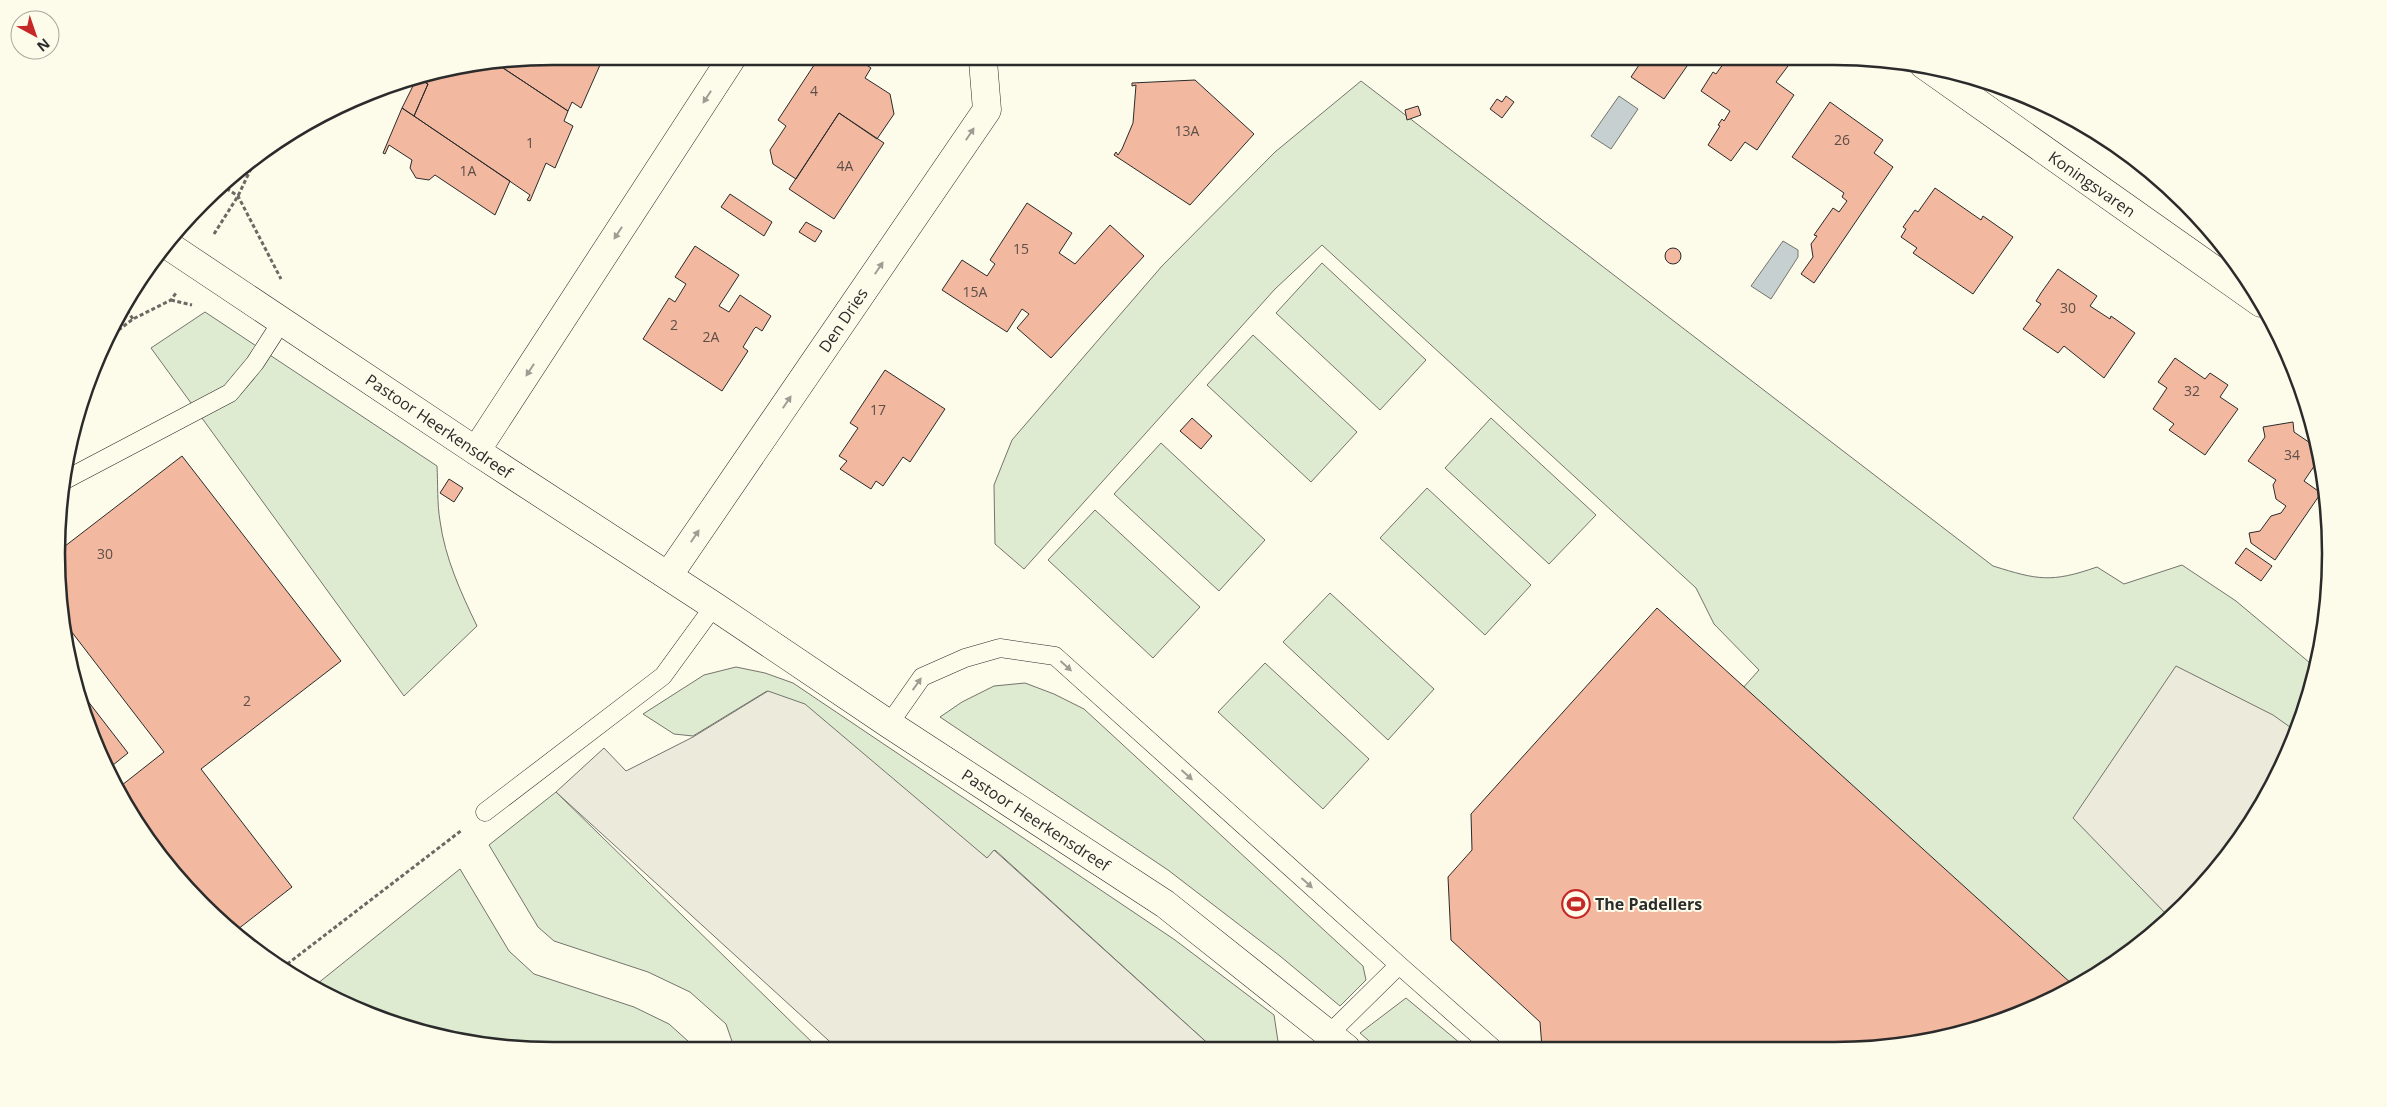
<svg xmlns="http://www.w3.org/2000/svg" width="2387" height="1107" font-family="'Open Sans',sans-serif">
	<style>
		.green { fill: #deebd1; stroke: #74746e }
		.parking { fill: #eceadb; stroke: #74746e }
		.water { fill: #c7d0d0; stroke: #74746e }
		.building { fill: #f2b8a0; stroke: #2b2b2b }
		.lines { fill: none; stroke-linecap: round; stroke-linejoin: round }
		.service-casing { stroke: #2b2b2b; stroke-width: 19 }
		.minor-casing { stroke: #2b2b2b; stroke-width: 29 }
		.path { stroke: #6a6964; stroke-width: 3; stroke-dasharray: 4 2.5; stroke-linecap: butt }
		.service { stroke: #fdfbea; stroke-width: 18 }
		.minor { stroke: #fdfbea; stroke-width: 28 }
		.oneway { fill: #9e9d94 }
		.labels { text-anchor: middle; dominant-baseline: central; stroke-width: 4; stroke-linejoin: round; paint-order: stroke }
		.number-label { font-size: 14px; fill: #5d4e48 }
		.street-label { font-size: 16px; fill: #2b2b2b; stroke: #fdfbea }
		.poi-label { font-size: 16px; font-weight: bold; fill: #2b2b2b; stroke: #fdfbea; text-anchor: start }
		.rim { fill: none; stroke: #2b2b2b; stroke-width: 2.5 }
	</style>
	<rect width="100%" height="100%" fill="#fdfbea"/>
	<path class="green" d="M1361,81L1993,566C2038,580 2051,583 2097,567L2124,584L2182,565L2236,601L2316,668L2293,744L2228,856L2136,948L2069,987L1742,689L1759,670L1714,624L1696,588L1322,245L1275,289L1024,569L995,544L994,485L1012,440L1162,266L1275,152Z
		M1322,263L1426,360L1380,410L1276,313Z
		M205,312L437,466C438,484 437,503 440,521C445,558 461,593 477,626L404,696L151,348Z
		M1253,335L1357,432L1311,482L1207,385Z
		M1491,418L1596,515L1549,564L1445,468Z
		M1161,443L1265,540L1219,591L1114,494Z
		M1427,488L1531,585L1485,635L1380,538Z
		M1095,510L1200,607L1153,658L1048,560Z
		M1330,593L1434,689L1388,740L1283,642Z
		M1265,663L1369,759L1323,809L1218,712Z
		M736,667L765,673L793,683L1175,940L1274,1015L1279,1048L1214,1049L995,850L987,858L767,691L693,736L674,734L643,714L704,675Z
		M1025,683L1054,694L1084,709L1363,966L1366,980L1340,1006L1280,956L1168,870L940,717L962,702L994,686Z
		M556,792L820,1050H735L726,1024L690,992L648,972L554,941L538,927L489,845Z
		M460,869L509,951L534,974L634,1007L669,1024L698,1050L553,1051L457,1041L363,1013L312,988Z
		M1406,998L1466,1048H1377L1360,1033Z"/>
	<path class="parking" d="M2176,666L2273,715L2297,732L2293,744L2228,856L2168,916L2073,818Z
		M768,691L805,704L987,858L994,850L1214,1049L839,1050L556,792L604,748L626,771L693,737Z"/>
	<path class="water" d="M1619,96L1638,109L1611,149L1591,136Z
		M1783,241L1798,250V257L1771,299L1751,286Z"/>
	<path class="building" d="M554,56H604L581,108L572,102L568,111L494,62Z
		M820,56H853L871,68L865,78L890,94L894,114L877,139L839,113L796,179L773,164L770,150L786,126L778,120Z
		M1639,56H1694L1664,99L1631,77L1643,59Z
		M1729,56H1774L1788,66L1776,82L1794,95L1757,150L1745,142L1731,161L1708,145L1720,126L1718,125L1722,119L1724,121L1730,111L1701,91L1713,72L1716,74Z
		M494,62L568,111L564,121L573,126L555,168L546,163L530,201L527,200L530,195L414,116L428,84L417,78L416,81L414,80L416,77L457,66Z
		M417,78L428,84L414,116L402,108Z
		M1195,80L1254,134L1190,205L1114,155L1116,152L1118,155L1122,149L1133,123L1136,85L1132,86V83Z
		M1506,96L1514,102L1502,118L1490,109L1497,99L1502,102Z
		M1830,102L1883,140L1874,153L1893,167L1814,283L1801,274L1813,257L1811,244L1817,236L1814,235L1833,208L1839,212L1847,201L1842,197L1844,193L1792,157Z
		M1418,106L1421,115L1407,120L1405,110Z
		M402,108L510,181L495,215L435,175L429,180L416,178L410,168L412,160L389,145L385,154L383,153Z
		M839,113L884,143L834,219L789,189Z
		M1935,188L1981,220L1983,216L2013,237L1973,294L1913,253L1917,248L1901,237L1906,229L1903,227L1915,210L1918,212Z
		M730,194L772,222L764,236L721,207Z
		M1027,203L1072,233L1059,253L1075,264L1110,225L1144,256L1051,358L1017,328L1029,314L1022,309L1007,332L942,290L962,260L987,276L995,264L990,260Z
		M806,222L822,231L815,242L799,232Z
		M695,246L739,275L719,306L729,312L740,295L771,316L762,331L756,327L754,329L743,347L748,351L722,391L643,339L669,298L675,302L686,284L675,277Z
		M1665 256a8 8 0 1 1 16 0a8 8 0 1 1-16 0Z
		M2058,269L2097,296L2090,306L2110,319L2111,316L2135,333L2104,378L2064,346L2058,353L2023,329L2041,304L2036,301L2041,293Z
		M2175,358L2205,379L2210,373L2228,385L2220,397L2238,409L2205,455L2169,430L2174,424L2153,409L2167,388L2158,382Z
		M885,370L945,409L910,462L903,457L883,486L876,481L871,489L840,469L847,461L839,456L858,428L850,423Z
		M1192,418L1212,436L1201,449L1180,431Z
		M2293,422L2294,432L2319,449L2321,456L2304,481L2321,493L2275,560L2251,543L2249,533L2260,531L2271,516L2281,513L2286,506L2276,499L2273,485L2276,480L2248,461L2265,437L2263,427Z
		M182,456L341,661L201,769L292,887L233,933L179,881L123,802L117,789L164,752L61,618L56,553Z
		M449,479L463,488L454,502L440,493Z
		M2246,548L2272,566L2261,581L2235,563Z
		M1657,608L2073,985L2024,1013L1899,1046L1542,1048L1540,1022L1451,940L1448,877L1472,850L1471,814Z
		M77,687L128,753L108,769L83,714Z"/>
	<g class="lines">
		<defs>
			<path id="service" d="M63,481L230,393L255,363L282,321
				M889,724L922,677L965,658L1000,648L1055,656L1399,965L1329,1034
				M485,812L663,676L714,606
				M1399,965L1493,1048"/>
			<path id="minor" d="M1924,65L2261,303
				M166,244L476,451L714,606L889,724L1165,904L1346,1048
				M476,451L733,56
				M668,576L987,110L983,61L980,56"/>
		</defs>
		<use href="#service" class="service-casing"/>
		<use href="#minor" class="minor-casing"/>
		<path class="path" d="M221,185L238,196L281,279
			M214,234L238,196L256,158
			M171,300L192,305
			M123,305L133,319
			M108,338L133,319L171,300L176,293
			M282,968L462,830"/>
		<use href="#service" class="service"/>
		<use href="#minor" class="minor"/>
	</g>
	<defs><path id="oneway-solid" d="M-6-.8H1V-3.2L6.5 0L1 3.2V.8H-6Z" transform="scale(1.25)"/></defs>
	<g class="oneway">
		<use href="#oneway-solid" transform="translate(707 97) rotate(123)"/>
		<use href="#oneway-solid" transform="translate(970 134) rotate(-56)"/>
		<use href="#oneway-solid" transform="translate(618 233) rotate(123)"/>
		<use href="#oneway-solid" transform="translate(879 268) rotate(-56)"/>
		<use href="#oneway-solid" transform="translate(530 370) rotate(123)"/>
		<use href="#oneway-solid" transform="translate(787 402) rotate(-56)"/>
		<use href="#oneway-solid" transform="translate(695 536) rotate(-56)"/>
		<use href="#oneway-solid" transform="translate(1066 666) rotate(42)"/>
		<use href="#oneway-solid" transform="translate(917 684) rotate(-55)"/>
		<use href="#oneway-solid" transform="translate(1187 775) rotate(42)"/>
		<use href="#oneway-solid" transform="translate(1307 883) rotate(42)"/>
	</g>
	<defs>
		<symbol id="stadium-ring" viewBox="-11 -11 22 22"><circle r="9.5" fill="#fdfbea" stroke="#c62828" stroke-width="1.5"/><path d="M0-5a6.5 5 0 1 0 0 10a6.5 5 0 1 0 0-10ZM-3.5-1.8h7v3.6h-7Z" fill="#c62828"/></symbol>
	</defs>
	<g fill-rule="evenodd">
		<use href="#stadium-ring" x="1560" y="888" width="32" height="32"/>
	</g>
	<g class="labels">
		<g class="number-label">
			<text x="814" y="90">4</text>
			<text x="1187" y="130">13A</text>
			<text x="1842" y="139">26</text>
			<text x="530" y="142">1</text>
			<text x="845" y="165">4A</text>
			<text x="468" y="170">1A</text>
			<text x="1021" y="248">15</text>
			<text x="975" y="291">15A</text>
			<text x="2068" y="307">30</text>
			<text x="674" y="324">2</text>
			<text x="711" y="336">2A</text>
			<text x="2192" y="390">32</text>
			<text x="878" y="409">17</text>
			<text x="2292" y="454">34</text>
			<text x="105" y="553">30</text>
			<text x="247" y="700">2</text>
		</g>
		<g class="street-label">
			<text transform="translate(2092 184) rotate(35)">Koningsvaren</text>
			<text transform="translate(843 320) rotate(-56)">Den Dries</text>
			<text transform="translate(439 426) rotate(34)">Pastoor Heerkensdreef</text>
			<text transform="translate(1036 820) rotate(33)">Pastoor Heerkensdreef</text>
		</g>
		<g class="poi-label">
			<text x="1595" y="904">The Padellers</text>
		</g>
	</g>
	<path d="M0 0H2387V1107H0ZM553 65H1834A488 488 0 0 1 2322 553V554A488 488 0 0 1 1834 1042H553A488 488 0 0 1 65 554V553A488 488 0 0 1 553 65Z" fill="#fdfbea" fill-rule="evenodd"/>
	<path class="rim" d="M553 65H1834A488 488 0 0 1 2322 553V554A488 488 0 0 1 1834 1042H553A488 488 0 0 1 65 554V553A488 488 0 0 1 553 65Z"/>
	<g transform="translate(35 35) rotate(140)"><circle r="24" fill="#fdfbea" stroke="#a9a89e"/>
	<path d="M0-4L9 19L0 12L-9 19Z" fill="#c62828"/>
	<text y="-8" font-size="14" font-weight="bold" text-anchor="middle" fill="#2b2b2b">N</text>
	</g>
</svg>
